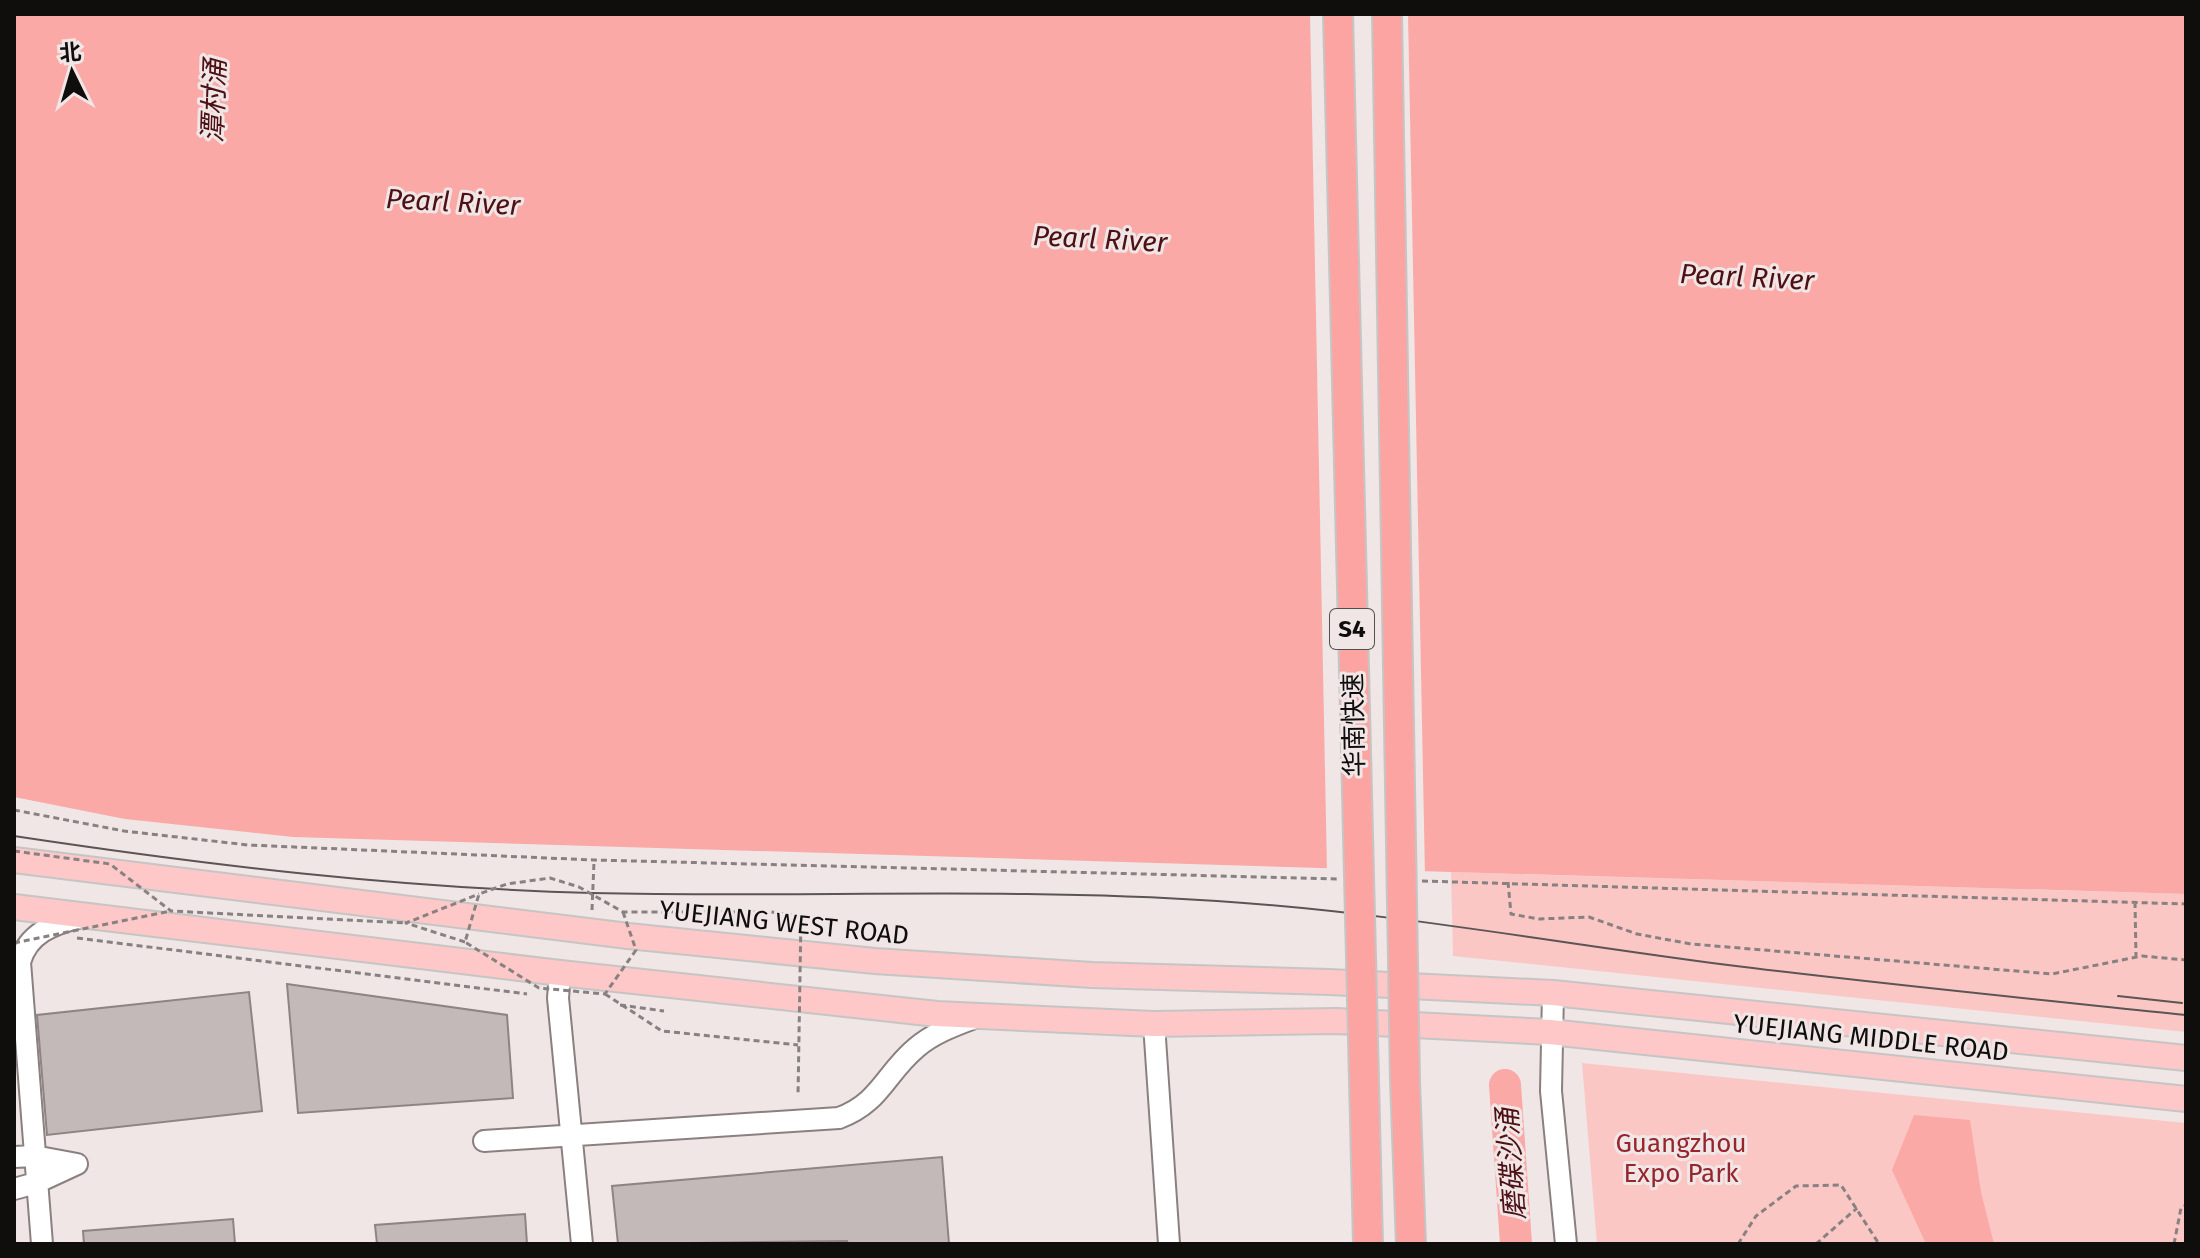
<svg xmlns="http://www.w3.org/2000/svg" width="2200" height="1258" font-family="'Fira Sans','Noto Sans SC',sans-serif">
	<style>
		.green { fill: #fbc7c5 }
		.water { fill: #faa9a6 }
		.pier { fill: #f0e6e6 }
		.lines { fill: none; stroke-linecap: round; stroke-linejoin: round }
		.river { stroke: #faa9a6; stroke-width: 32 }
		.building { fill: #c2b9b8; stroke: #8d8483; stroke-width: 2 }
		.minor-casing { stroke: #89807f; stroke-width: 24 }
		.major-casing { stroke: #c6c5c5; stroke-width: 28 }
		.path { stroke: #888181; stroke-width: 3; stroke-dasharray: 6 4; stroke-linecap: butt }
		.minor { stroke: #fff; stroke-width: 20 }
		.major { stroke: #fdc8c7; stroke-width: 24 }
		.tram { stroke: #5b5555; stroke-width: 2 }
		.highway-bridge-casing { stroke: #c6c5c5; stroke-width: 32; stroke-linecap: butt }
		.path-bridge { stroke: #888181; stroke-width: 3; stroke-dasharray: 6 4; stroke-linecap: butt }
		.highway-bridge { stroke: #fca4a1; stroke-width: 28 }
		.labels { text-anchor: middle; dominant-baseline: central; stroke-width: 6; stroke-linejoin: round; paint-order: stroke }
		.shield { fill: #f0e6e6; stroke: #534e4e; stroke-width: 2 }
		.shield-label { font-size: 24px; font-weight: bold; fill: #100d0d }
		.street-label { font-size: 26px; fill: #100d0d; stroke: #f0e6e6 }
		.park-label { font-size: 26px; fill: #97252d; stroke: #f0e6e6 }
		.water-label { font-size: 28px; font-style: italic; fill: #4d1014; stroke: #f0e6e6 }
	</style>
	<rect width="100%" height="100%" fill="#f0e6e6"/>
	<path class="green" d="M1451,872L2186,894V1032L1453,956Z
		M1582,1063L2186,1123V1244H1597Z"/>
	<path class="water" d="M14,14H2186V894L293,837L125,819L14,797Z
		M1914,1115L1970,1120L1981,1192L1994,1244H1926L1892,1170Z"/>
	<path class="pier" d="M1310,14H1408L1425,875L1327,872Z"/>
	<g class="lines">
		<path class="river" d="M1505,1085L1516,1244"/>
	</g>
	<path class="building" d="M287,984L507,1015L513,1098L298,1113Z
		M249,992L262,1111L47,1135L37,1015Z
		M942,1157L949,1244H848L847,1241L618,1244L612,1186Z
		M525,1214L527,1244H377L375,1225Z
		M233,1219L235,1244H84L83,1231Z"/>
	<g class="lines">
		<defs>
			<path id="minor" d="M560,973L558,998L582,1244
				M1553,993L1551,1091L1566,1244
				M1154,1024L1169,1244
				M484,1141L839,1118C880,1103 885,1074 916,1048C933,1033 956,1025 977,1017
				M14,1157L34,1156L77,1164
				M14,1189L36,1183L77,1164
				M42,1244L20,962C28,933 53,924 81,917"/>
			<path id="major" d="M14,860L628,936L875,961L1092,975L1329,982L1553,993L2186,1058
				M14,907L560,973L937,1014L1154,1024L1336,1021L1550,1032L2186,1099"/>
		</defs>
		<use href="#minor" class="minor-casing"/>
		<use href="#major" class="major-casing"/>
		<path class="path" d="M14,810L124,831L248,845L594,860L1339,879
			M1422,881L2186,904
			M1508,882L1511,914L1539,919L1589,917L1637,934L1691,944L2052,974L2142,956L2186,960
			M2135,902L2136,956
			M592,910L594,862
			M77,938L527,994
			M620,1005L664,1011
			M1738,1244L1756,1216L1796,1186L1841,1185L1879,1244
			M1816,1244L1857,1208
			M2174,1244L2181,1208L2186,1205"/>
		<use href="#minor" class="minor"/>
		<use href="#major" class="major"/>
		<path class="tram" d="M14,836C206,865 398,888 592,893C800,898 1009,887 1217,901C1388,912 1558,943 1728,965C1880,984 2033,999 2186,1015
			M2118,996L2182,1003"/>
		<defs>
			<path id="highway-bridge" d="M1338,14L1368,1244
				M1387,14L1405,1081L1411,1244"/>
		</defs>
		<use href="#highway-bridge" class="highway-bridge-casing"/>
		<path class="path-bridge" d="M14,851L110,864L171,911L406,923
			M623,912L636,950L605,994L539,988L465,942L479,894L507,884L550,878L579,887L623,912H771L801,916L798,1096
			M465,942L406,923L479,894
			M14,943L171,911
			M605,994L662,1031L798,1045"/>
		<use href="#highway-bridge" class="highway-bridge"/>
	</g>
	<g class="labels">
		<rect class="shield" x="1330" y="609" width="44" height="40" rx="6"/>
		<g class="shield-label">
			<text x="1352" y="629">S4</text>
		</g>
		<g class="street-label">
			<text transform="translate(1354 725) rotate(-91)">华南快速</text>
			<text transform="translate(784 923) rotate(6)">YUEJIANG WEST ROAD</text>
			<text transform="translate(1871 1038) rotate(6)">YUEJIANG MIDDLE ROAD</text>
		</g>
		<g class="park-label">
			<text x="1681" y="1143">Guangzhou<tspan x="1681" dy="30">Expo Park</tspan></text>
		</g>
		<g class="water-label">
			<text transform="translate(214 101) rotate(-88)">潭村涌</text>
			<text transform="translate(453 202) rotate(3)">Pearl River</text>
			<text transform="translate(1100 239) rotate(3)">Pearl River</text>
			<text transform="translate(1747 277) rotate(3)">Pearl River</text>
			<text transform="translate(1511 1164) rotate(-94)">磨碟沙涌</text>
		</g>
	</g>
	<rect width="2200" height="1258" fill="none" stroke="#100d0d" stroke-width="32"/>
	<g transform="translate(72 72) rotate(355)" stroke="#f0e6e6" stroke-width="6" paint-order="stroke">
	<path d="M0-6L14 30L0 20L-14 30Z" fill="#100d0d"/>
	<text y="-12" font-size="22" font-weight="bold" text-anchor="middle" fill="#100d0d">北</text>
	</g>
</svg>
